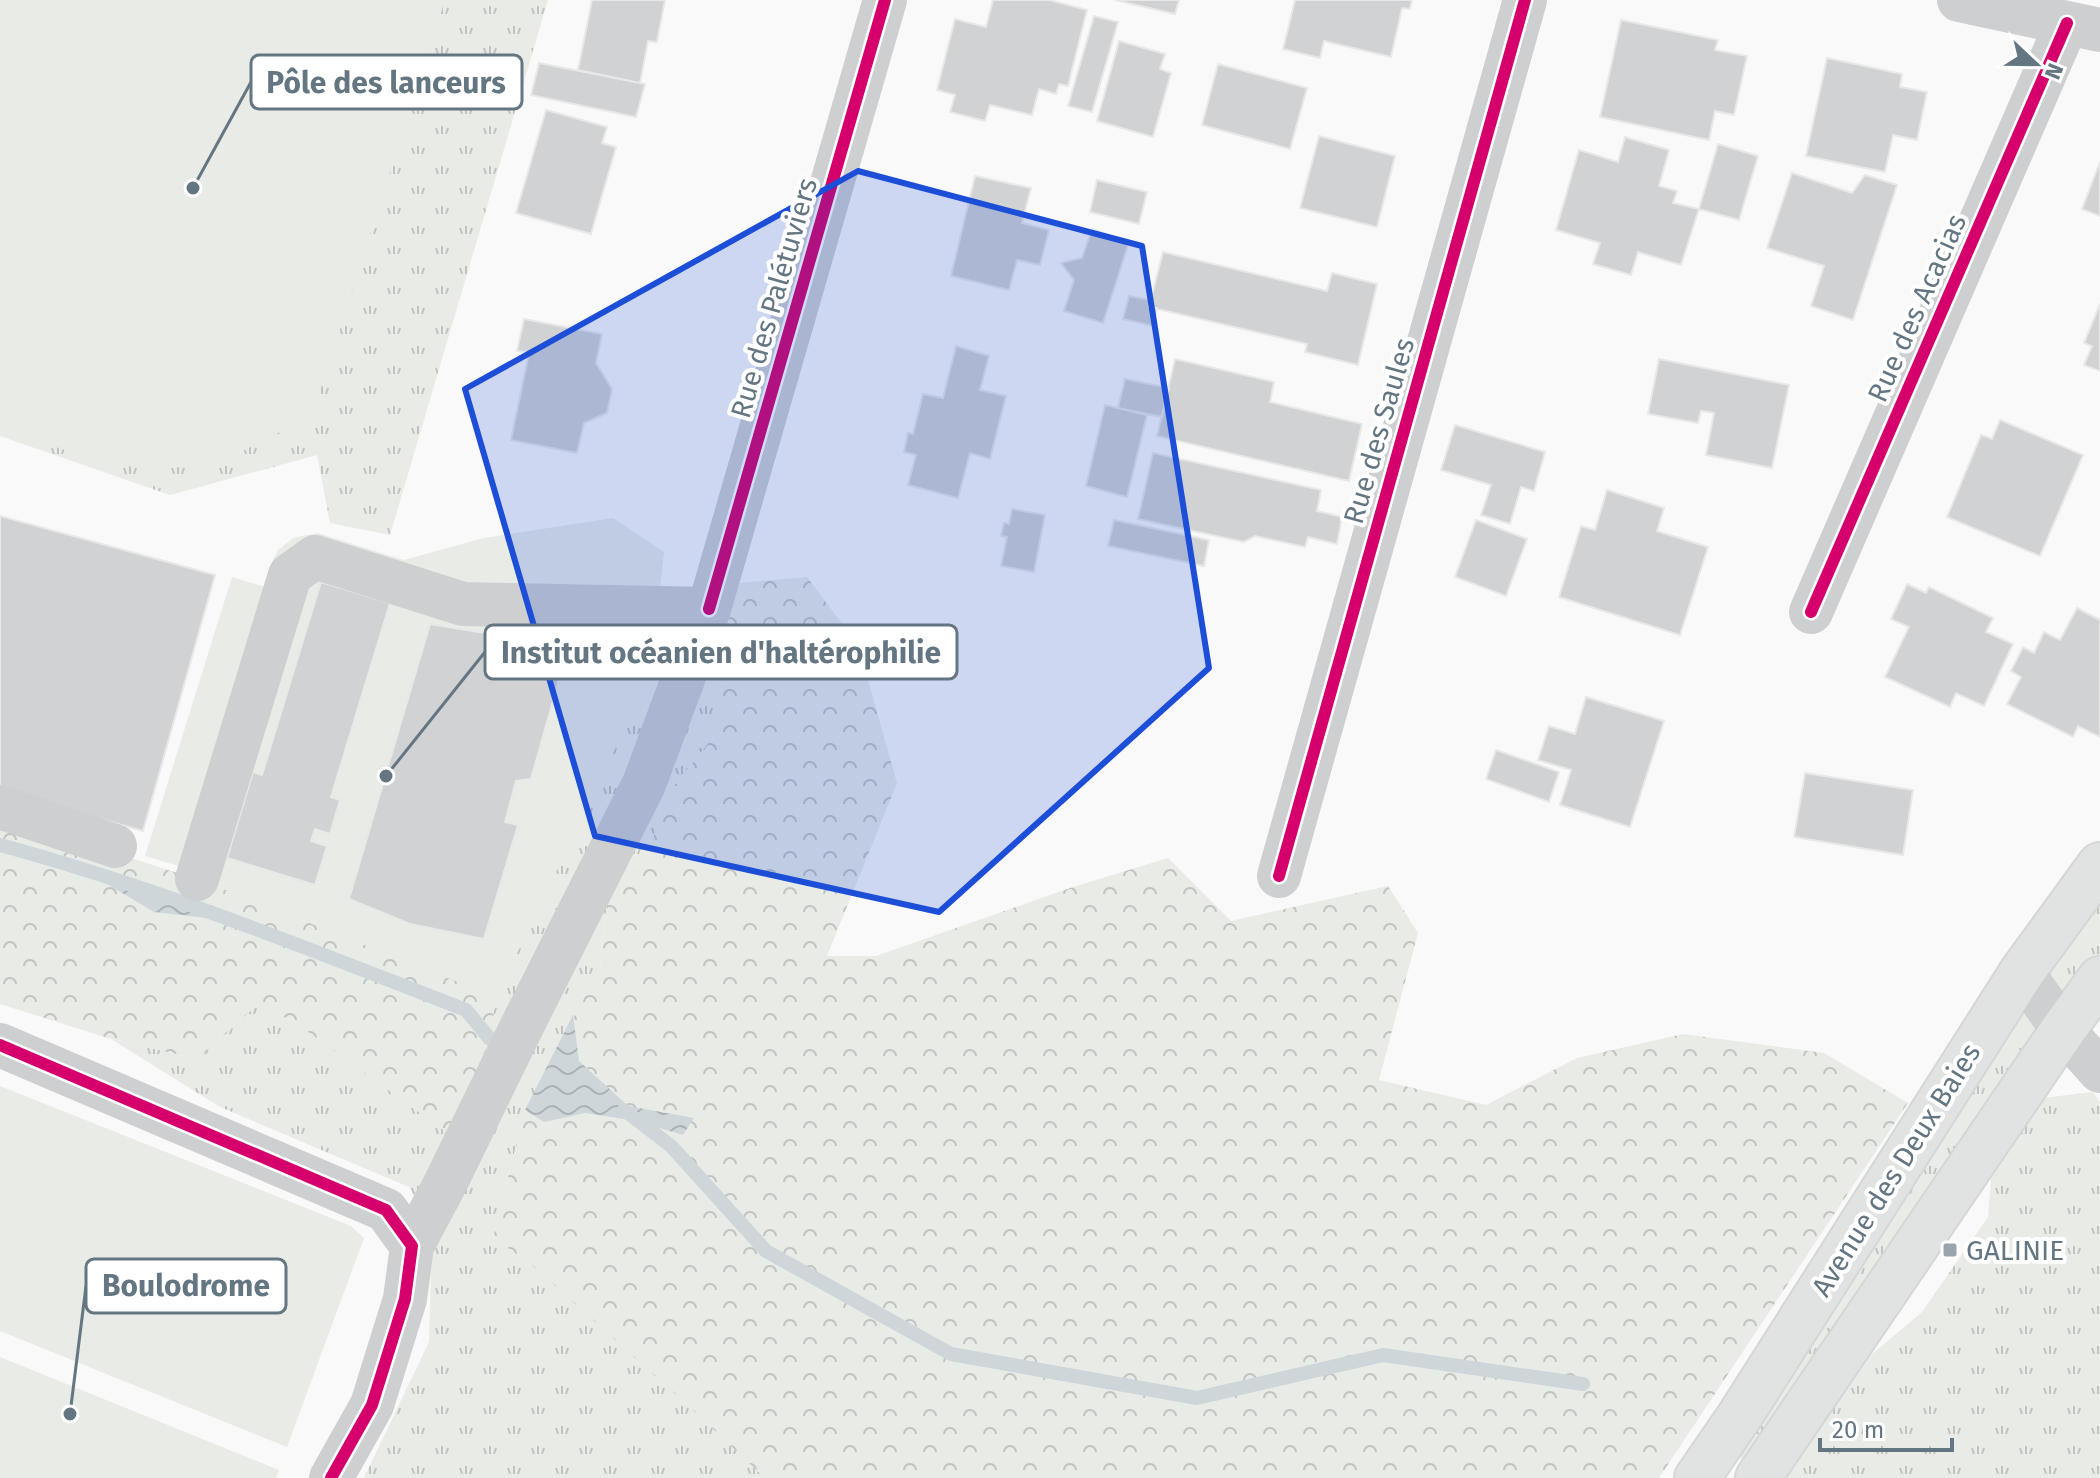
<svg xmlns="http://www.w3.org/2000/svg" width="2100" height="1478" font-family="'Fira Sans',sans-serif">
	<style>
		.grass { fill: url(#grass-tufts) }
		.forest { fill: url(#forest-crowns) }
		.green { fill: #e8ebe6 }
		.water { fill: url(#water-waves) }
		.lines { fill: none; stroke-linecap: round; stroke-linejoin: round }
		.stream { stroke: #ced6d9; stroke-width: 14 }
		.building { fill: #d0d2d3; stroke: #e8e8e8; stroke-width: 2 }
		.major-casing { stroke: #d5d6d7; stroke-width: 48 }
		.minor { stroke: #cecfd0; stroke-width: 44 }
		.major { stroke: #e1e2e2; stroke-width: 44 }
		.cycleway-casing { stroke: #fff; stroke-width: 17 }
		.cycleway { stroke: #d6006c; stroke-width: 12 }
		.marked { fill: #1d4ed8; fill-opacity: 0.2; stroke: #1d4ed8; stroke-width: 6; stroke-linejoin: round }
		.poi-dot { fill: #99a4ac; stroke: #fff; stroke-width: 3 }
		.labels { text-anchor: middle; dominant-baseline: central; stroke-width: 8; stroke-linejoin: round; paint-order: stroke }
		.street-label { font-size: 28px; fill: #657683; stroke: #fff }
		.poi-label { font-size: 28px; fill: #657683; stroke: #fff; text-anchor: start }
		.leader { fill: none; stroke: #657683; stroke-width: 3 }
		.callout-dot { fill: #657683; stroke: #fff; stroke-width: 3 }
		.callout { fill: #fff; stroke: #657683; stroke-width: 3 }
		.callout-label { font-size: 30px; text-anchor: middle; font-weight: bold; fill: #657683 }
	</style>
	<defs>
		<pattern id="grass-tufts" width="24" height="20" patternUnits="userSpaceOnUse" patternTransform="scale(2)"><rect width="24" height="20" fill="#e8ebe6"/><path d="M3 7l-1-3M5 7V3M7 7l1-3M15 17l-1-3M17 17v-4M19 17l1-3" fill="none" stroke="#c0c3c0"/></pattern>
		<pattern id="forest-crowns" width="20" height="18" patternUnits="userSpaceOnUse" patternTransform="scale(2)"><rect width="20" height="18" fill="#e8ebe6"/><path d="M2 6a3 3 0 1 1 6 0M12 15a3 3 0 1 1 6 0" fill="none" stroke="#c0c3c0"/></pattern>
		<pattern id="water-waves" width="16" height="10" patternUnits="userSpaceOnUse" patternTransform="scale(2)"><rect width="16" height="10" fill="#ced6d9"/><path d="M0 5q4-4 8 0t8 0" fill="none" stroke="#abb2b5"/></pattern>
	</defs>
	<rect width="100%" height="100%" fill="#f9f9f9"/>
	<path class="grass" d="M0,0H548L390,535L330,523L317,455L170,495L0,436Z
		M508,627L711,632L727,720L662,801L648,861L610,875L600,967L525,1110L493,1237L534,1267L695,1412L765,1478H364L429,1342L431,1270L436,1236L409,1187L220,1107L111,1039L198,1059L258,1004L296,1023L306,923Z
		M2100,865V979L1784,1438L1738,1460L1741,1414Z
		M2093,1092L2100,1102V1478H1779L1865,1360L1922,1312L1988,1217L1992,1168L2042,1098Z"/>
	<path class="forest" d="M807,577L858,645L897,783L827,956H876L1070,888L1168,858L1231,921L1388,886L1418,933L1379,1080L1486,1105L1577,1058L1683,1034L1824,1053L1908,1103L1659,1478H765L695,1412L534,1267L493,1237L525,1110L600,967L610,875L648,861L662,801L727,720L711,632L740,583Z
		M0,828L134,859L214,885L496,997L490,1039L450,1135L296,1023L258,1004L198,1059L111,1039L0,1004Z"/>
	<path class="green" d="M0,0H445L317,401L304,416L284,430L223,461L151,471L87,457L37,441L0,425Z
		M613,518L664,552L652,660L641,695L496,997L214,885L182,867L145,856L232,577L268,588L271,565L278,550L293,538L318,533L404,560L484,538Z
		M0,1086L351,1226L364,1238L287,1447L0,1331Z
		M0,1357L279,1470L276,1478H0Z"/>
	<path class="water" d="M79,867L234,921L154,912Z
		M573,1015L579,1061L628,1106L694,1118L683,1135L637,1121L585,1113L544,1122L525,1110Z"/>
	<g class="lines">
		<path class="stream" d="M0,845C160,888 313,951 466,1010L490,1039
			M624,1110L671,1146L766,1251L951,1354L1197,1398L1383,1355L1583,1384"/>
	</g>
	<path class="building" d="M592,0H665L657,42L648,41L640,83L578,70Z
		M993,0H1049L1087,10L1068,86L1059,84L1056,94L1039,89L1032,115L990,105L985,121L950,112L955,95L937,90L955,19L986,27Z
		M1115,0H1179L1175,14Z
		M1295,0H1412L1410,9L1402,8L1391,57L1324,41L1320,58L1283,49Z
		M1094,16L1118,22L1092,112L1068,106Z
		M1621,20L1718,40L1715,50L1747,56L1734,115L1715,111L1709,140L1600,117Z
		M1119,41L1165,54L1160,69L1171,73L1153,137L1097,121Z
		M1827,58L1902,74L1900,87L1927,92L1917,140L1893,135L1885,172L1806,156Z
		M539,63L645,84L636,117L531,95Z
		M1218,64L1307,88L1290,149L1202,125Z
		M546,110L607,127L602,143L616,147L591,234L516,213Z
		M1319,136L1395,156L1377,227L1300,208Z
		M1625,137L1669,150L1659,186L1677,191L1673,203L1699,209L1681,265L1638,252L1631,275L1593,264L1600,243L1556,230L1579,150L1618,162Z
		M1718,144L1758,156L1739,220L1699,209Z
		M2100,162V216L2082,209Z
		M1792,173L1852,193L1865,175L1897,185L1853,320L1811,306L1824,266L1767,248Z
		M975,176L1031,188L1022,223L1049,230L1040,265L1017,260L1009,290L951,276Z
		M1097,180L1147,192L1139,224L1090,212Z
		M1092,229L1129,242L1103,323L1064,311L1074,280L1061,263L1082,258Z
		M1163,252L1327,291L1332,273L1377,284L1358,365L1305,352L1307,344L1149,307Z
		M1129,296L1151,300L1149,307L1157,308L1153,326L1123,319Z
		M2100,304V371L2084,365L2092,346L2084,343Z
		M524,319L602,334L596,363L612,389L607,413L584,423L577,453L511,440L529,353L517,351Z
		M956,346L989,356L980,390L1006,396L990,459L970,453L958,498L908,485L916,455L904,452L908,433L913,434L923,394L943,398Z
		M1175,359L1274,382L1270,402L1362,424L1349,481L1157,436Z
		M1659,359L1789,385L1772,468L1706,455L1714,413L1701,411L1698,423L1648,414Z
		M1125,379L1169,388L1162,417L1118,408Z
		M1105,405L1147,415L1127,497L1086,486Z
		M2000,420L2083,455L2040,556L1947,517L1981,435L1992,439Z
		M1455,425L1545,452L1534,491L1521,487L1510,524L1481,515L1491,485L1441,470Z
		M1153,453L1321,490L1317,511L1342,517L1337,544L1308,537L1305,547L1255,536L1244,542L1138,519Z
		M1607,490L1664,508L1657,531L1708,547L1680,635L1559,597L1581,526L1595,530Z
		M1012,509L1045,515L1034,572L1001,566L1007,537L1001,536L1004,523L1009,524Z
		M0,516L215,575L143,831L0,791Z
		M1114,520L1209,540L1204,566L1108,546Z
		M1476,520L1527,539L1506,596L1455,577Z
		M321,582L390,603L331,797L340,800L330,834L315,829L311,841L327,846L315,885L227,858L253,772L262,775Z
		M1907,584L1926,593L1929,587L1993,618L1986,632L2013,644L1984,706L1956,693L1950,707L1885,677L1909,627L1891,619Z
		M2077,608L2100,620V737L2078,726L2073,737L2007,704L2021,677L2011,671L2023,647L2034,653L2044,632L2060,640Z
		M430,624L497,635L564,662L531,779L516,781L505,822L518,825L484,939L410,924L349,899Z
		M1586,697L1664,721L1630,827L1560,805L1571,770L1538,760L1549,726L1575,734Z
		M1496,750L1559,772L1549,802L1486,779Z
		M1805,773L1913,790L1903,855L1794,837Z"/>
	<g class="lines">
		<defs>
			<path id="major" d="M1697,1478L1741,1414L2022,972L2100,865
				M1758,1478L2063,1030L2100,979"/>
		</defs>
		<use href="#major" class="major-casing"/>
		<path class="minor" d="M1959,0L2100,30
			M1811,612L2067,23
			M0,807L115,846
			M1279,876L1525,0
			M197,879L290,575L315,557L463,604L709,609
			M2022,972L2063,1030L2100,1071
			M0,1045L386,1210L412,1246L405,1299L372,1405L331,1478
			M412,1246L446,1182L523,1024L644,784L709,609L885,0"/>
		<use href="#major" class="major"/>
		<defs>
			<path id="cycleway" d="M709,609L885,0
				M1811,612L2067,23
				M1279,876L1525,0
				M0,1045L386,1210L412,1246L405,1299L372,1405L331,1478"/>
		</defs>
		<use href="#cycleway" class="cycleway-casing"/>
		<use href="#cycleway" class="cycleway"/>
	</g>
	<path class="marked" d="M858,171L1142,246L1209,668L939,912L595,836L465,389Z"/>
	<rect class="poi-dot" x="1942" y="1242" width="16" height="16" rx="4"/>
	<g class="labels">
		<g class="street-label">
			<text transform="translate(774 298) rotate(-74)">Rue des Palétuviers</text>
			<text transform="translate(1917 308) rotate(-66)">Rue des Acacias</text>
			<text transform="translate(1379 431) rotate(-74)">Rue des Saules</text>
			<text transform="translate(1896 1170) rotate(-58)">Avenue des Deux Baies</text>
		</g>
		<g class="poi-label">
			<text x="1966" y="1250">GALINIE</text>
		</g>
	</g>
	<path class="leader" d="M193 188L251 82M386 776L485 652M70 1414L86 1286"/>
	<g class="callout-dot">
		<circle cx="193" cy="188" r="8"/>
		<circle cx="386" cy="776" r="8"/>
		<circle cx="70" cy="1414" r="8"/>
	</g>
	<g class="callout">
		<rect x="251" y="55" width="271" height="54" rx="8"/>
		<rect x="485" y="625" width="472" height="54" rx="8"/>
		<rect x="86" y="1259" width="200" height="54" rx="8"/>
	</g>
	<g class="callout-label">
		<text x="386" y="93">Pôle des lanceurs</text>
		<text x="721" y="663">Institut océanien d'haltérophilie</text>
		<text x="186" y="1296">Boulodrome</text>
	</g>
	<g transform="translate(2036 64) rotate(112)" stroke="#ffffff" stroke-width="6" paint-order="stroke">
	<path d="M0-6L14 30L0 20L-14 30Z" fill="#657683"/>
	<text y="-12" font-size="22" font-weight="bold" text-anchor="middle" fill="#657683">N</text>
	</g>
	<path d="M1820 1438v12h132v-12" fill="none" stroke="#657683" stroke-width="4"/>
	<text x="1832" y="1438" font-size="24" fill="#657683" stroke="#ffffff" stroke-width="6" paint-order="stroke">20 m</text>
</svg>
